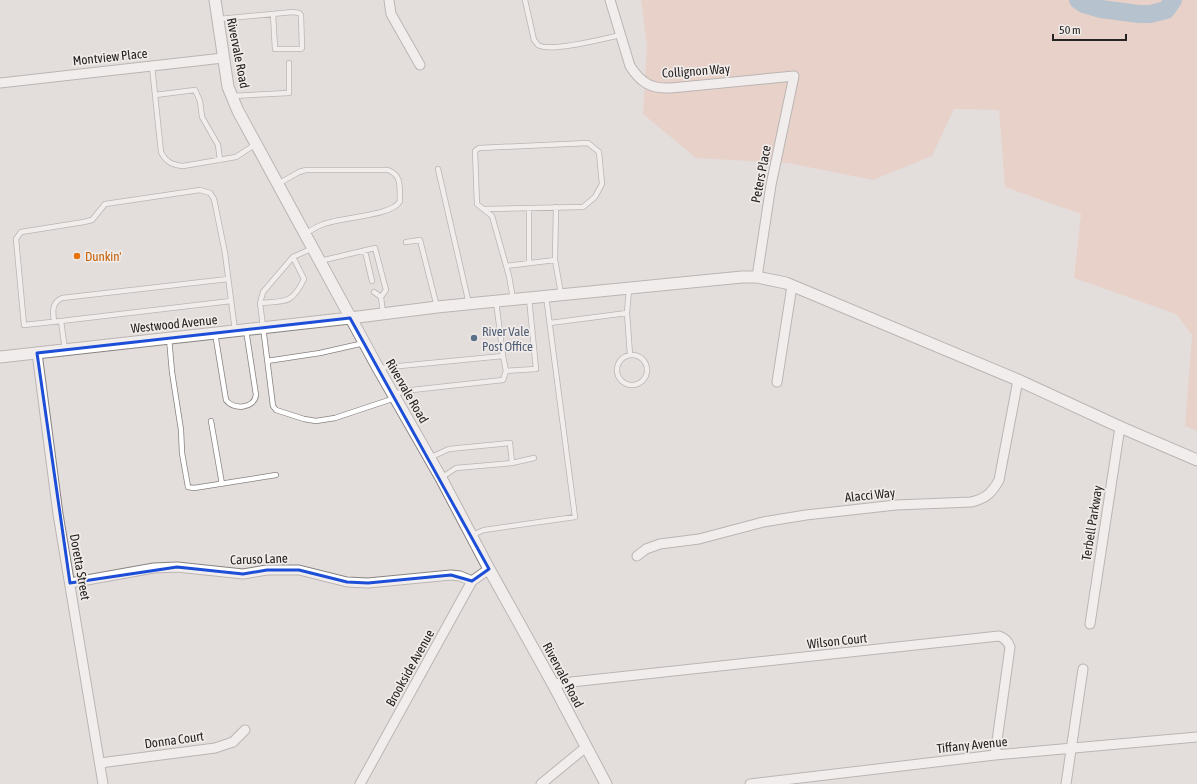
<svg xmlns="http://www.w3.org/2000/svg" width="1197" height="784" font-family="'Asap Condensed',sans-serif">
	<style>
		.green { fill: #ecc2b1 }
		.lines { fill: none; stroke-linecap: round; stroke-linejoin: round }
		.river { stroke: #81a0bf; stroke-width: 18 }
		.service-casing { stroke: #888381; stroke-width: 6 }
		.minor-casing { stroke: #888381; stroke-width: 11 }
		.tertiary-casing { stroke: #888381; stroke-width: 13 }
		.service { stroke: #fff; stroke-width: 4.5 }
		.minor { stroke: #fff; stroke-width: 9 }
		.tertiary { stroke: #fff; stroke-width: 11 }
		.marked { fill: none; stroke: #1d4ed8; stroke-width: 3; stroke-linejoin: round }
		.food-dot { fill: #e8710a; stroke: #f0ebe9; stroke-width: 1.5 }
		.service-dot { fill: #5c6f8a; stroke: #f0ebe9; stroke-width: 1.5 }
		.labels { text-anchor: middle; dominant-baseline: central; stroke-width: 3.5; stroke-linejoin: round; paint-order: stroke }
		.street-label { font-size: 13px; fill: #252423; stroke: #f0ebe9 }
		.food-label { font-size: 13px; fill: #c56008; stroke: #f0ebe9; text-anchor: start }
		.service-label { font-size: 13px; fill: #4e5e75; stroke: #f0ebe9; text-anchor: start }
	</style>
	<rect width="100%" height="100%" fill="#e3dedc"/>
	<path class="green" d="M641,0H1197V431L1185,426L1192,335L1176,314L1074,278L1081,214L1005,187L999,110L954,109L932,156L873,180L788,163L696,158L643,114L647,46Z"/>
	<g class="lines">
		<path class="river" d="M1078,0L1084,4L1101,9L1139,14H1150L1166,10L1173,0"/>
		<defs>
			<path id="service" d="M525,0L534,40C536,42 537,44 538,45C550,53 606,38 621,35
				M219,19L293,12L299,13L301,15L302,48L301,49H275L273,14
				M152,66L161,152C166,162 172,165 183,166L236,157L256,144
				M155,95L195,90L200,101L202,117L218,145L220,160
				M232,96L289,93V63
				M438,169L469,304
				M278,184L299,172L306,170H388C403,176 399,188 400,201C393,216 341,217 324,224C318,226 311,230 305,234
				M556,207L555,260L561,294
				M484,209L583,207L595,197L602,184L599,152L588,143L479,148L475,151L477,204L492,216L509,276L513,299
				M406,242L420,240L437,307
				M313,248L293,257L263,292L260,303L273,406L276,410L304,419L316,421L335,418L395,398
				M365,251L372,281
				M320,261L375,248L386,290L381,297L383,314
				M529,263V208
				M506,266L555,260
				M629,289L627,313L630,355
				M374,292L381,297
				M496,301L503,356
				M260,303C286,301 292,304 304,279L293,257
				M61,321L231,301
				M54,322C53,312 51,303 62,298L228,279
				M550,323L627,313
				M215,333L226,400C233,410 254,409 256,395L246,330
				M169,338L172,372L181,430L182,453L188,487L194,488L276,475
				M65,350L61,321L24,325L16,239L21,232L84,222L92,220L105,204L200,190L210,193L214,199L225,253L235,331
				M617 370a15 15 0 1 1 30 0a15 15 0 1 1-30 0Z
				M267,361L320,353L364,343
				M379,368L503,356L506,371L536,369L529,298
				M393,394L412,390L503,380L506,371
				M211,421L222,484
				M429,458L449,449L510,443L512,463L456,468L441,478
				M512,463L534,458
				M472,535L484,530L575,517L546,296"/>
			<path id="minor" d="M389,0L391,14L420,65
				M610,0L630,66C641,83 651,89 671,88L794,76L771,185L757,277
				M0,83L223,58
				M37,353L58,514L103,784
				M777,382L792,286
				M637,556L646,549L660,544L699,539L763,522L806,515L896,505L971,502C985,499 992,493 999,480L1018,380
				M70,583L154,568L177,567L243,574L267,570H299L347,582L368,583L451,575L460,576L472,581
				M1090,624L1120,427
				M553,684L999,636C1005,638 1008,641 1010,647L995,755
				M100,763L215,748L233,742L245,730
				M360,784L472,581L489,569
				M541,784L586,747
				M750,784L995,755L1197,737
				M1066,784L1083,669"/>
			<path id="tertiary" d="M215,0L228,87L238,111L378,368L441,478L489,569L553,684L606,784
				M0,357L350,318L437,307L742,277H757L786,283L1018,380L1120,427L1197,460"/>
		</defs>
		<use href="#service" class="service-casing"/>
		<use href="#minor" class="minor-casing"/>
		<use href="#tertiary" class="tertiary-casing"/>
		<use href="#service" class="service"/>
		<use href="#minor" class="minor"/>
		<use href="#tertiary" class="tertiary"/>
	</g>
	<path d="M0 0H1197V784H0ZM350,318L489,569L472,581L451,575L368,583L347,582L299,570H267L243,574L177,567L70,583L37,353Z" fill="#e3dedc" fill-opacity=".55" fill-rule="evenodd"/>
	<path class="marked" d="M350,318L489,569L472,581L451,575L368,583L347,582L299,570H267L243,574L177,567L70,583L37,353Z"/>
	<circle class="food-dot" cx="77" cy="256" r="4"/>
	<circle class="service-dot" cx="474" cy="338" r="4"/>
	<g class="labels">
		<g class="street-label">
			<text transform="translate(238 53) rotate(79)">Rivervale Road</text>
			<text transform="translate(110 57) rotate(-6)">Montview Place</text>
			<text transform="translate(696 71) rotate(-4)">Collignon Way</text>
			<text transform="translate(761 174) rotate(-79)">Peters Place</text>
			<text transform="translate(174 324) rotate(-6)">Westwood Avenue</text>
			<text transform="translate(407 391) rotate(60)">Rivervale Road</text>
			<text transform="translate(870 495) rotate(-6)">Alacci Way</text>
			<text transform="translate(1092 523) rotate(-81)">Terbell Parkway</text>
			<text transform="translate(259 559) rotate(-2)">Caruso Lane</text>
			<text transform="translate(80 567) rotate(80)">Doretta Street</text>
			<text transform="translate(837 641) rotate(-6)">Wilson Court</text>
			<text transform="translate(410 668) rotate(-61)">Brookside Avenue</text>
			<text transform="translate(563 675) rotate(62)">Rivervale Road</text>
			<text transform="translate(174 740) rotate(-8)">Donna Court</text>
			<text transform="translate(972 745) rotate(-6)">Tiffany Avenue</text>
		</g>
		<g class="food-label">
			<text x="85" y="256">Dunkin'</text>
		</g>
		<g class="service-label">
			<text x="482" y="331">River Vale<tspan x="482" dy="15">Post Office</tspan></text>
		</g>
	</g>
	<path d="M1053 34v6h73v-6" fill="none" stroke="#252423" stroke-width="2"/>
	<text x="1059" y="34" font-size="12" fill="#252423" stroke="#f0ebe9" stroke-width="3" paint-order="stroke">50 m</text>
</svg>
